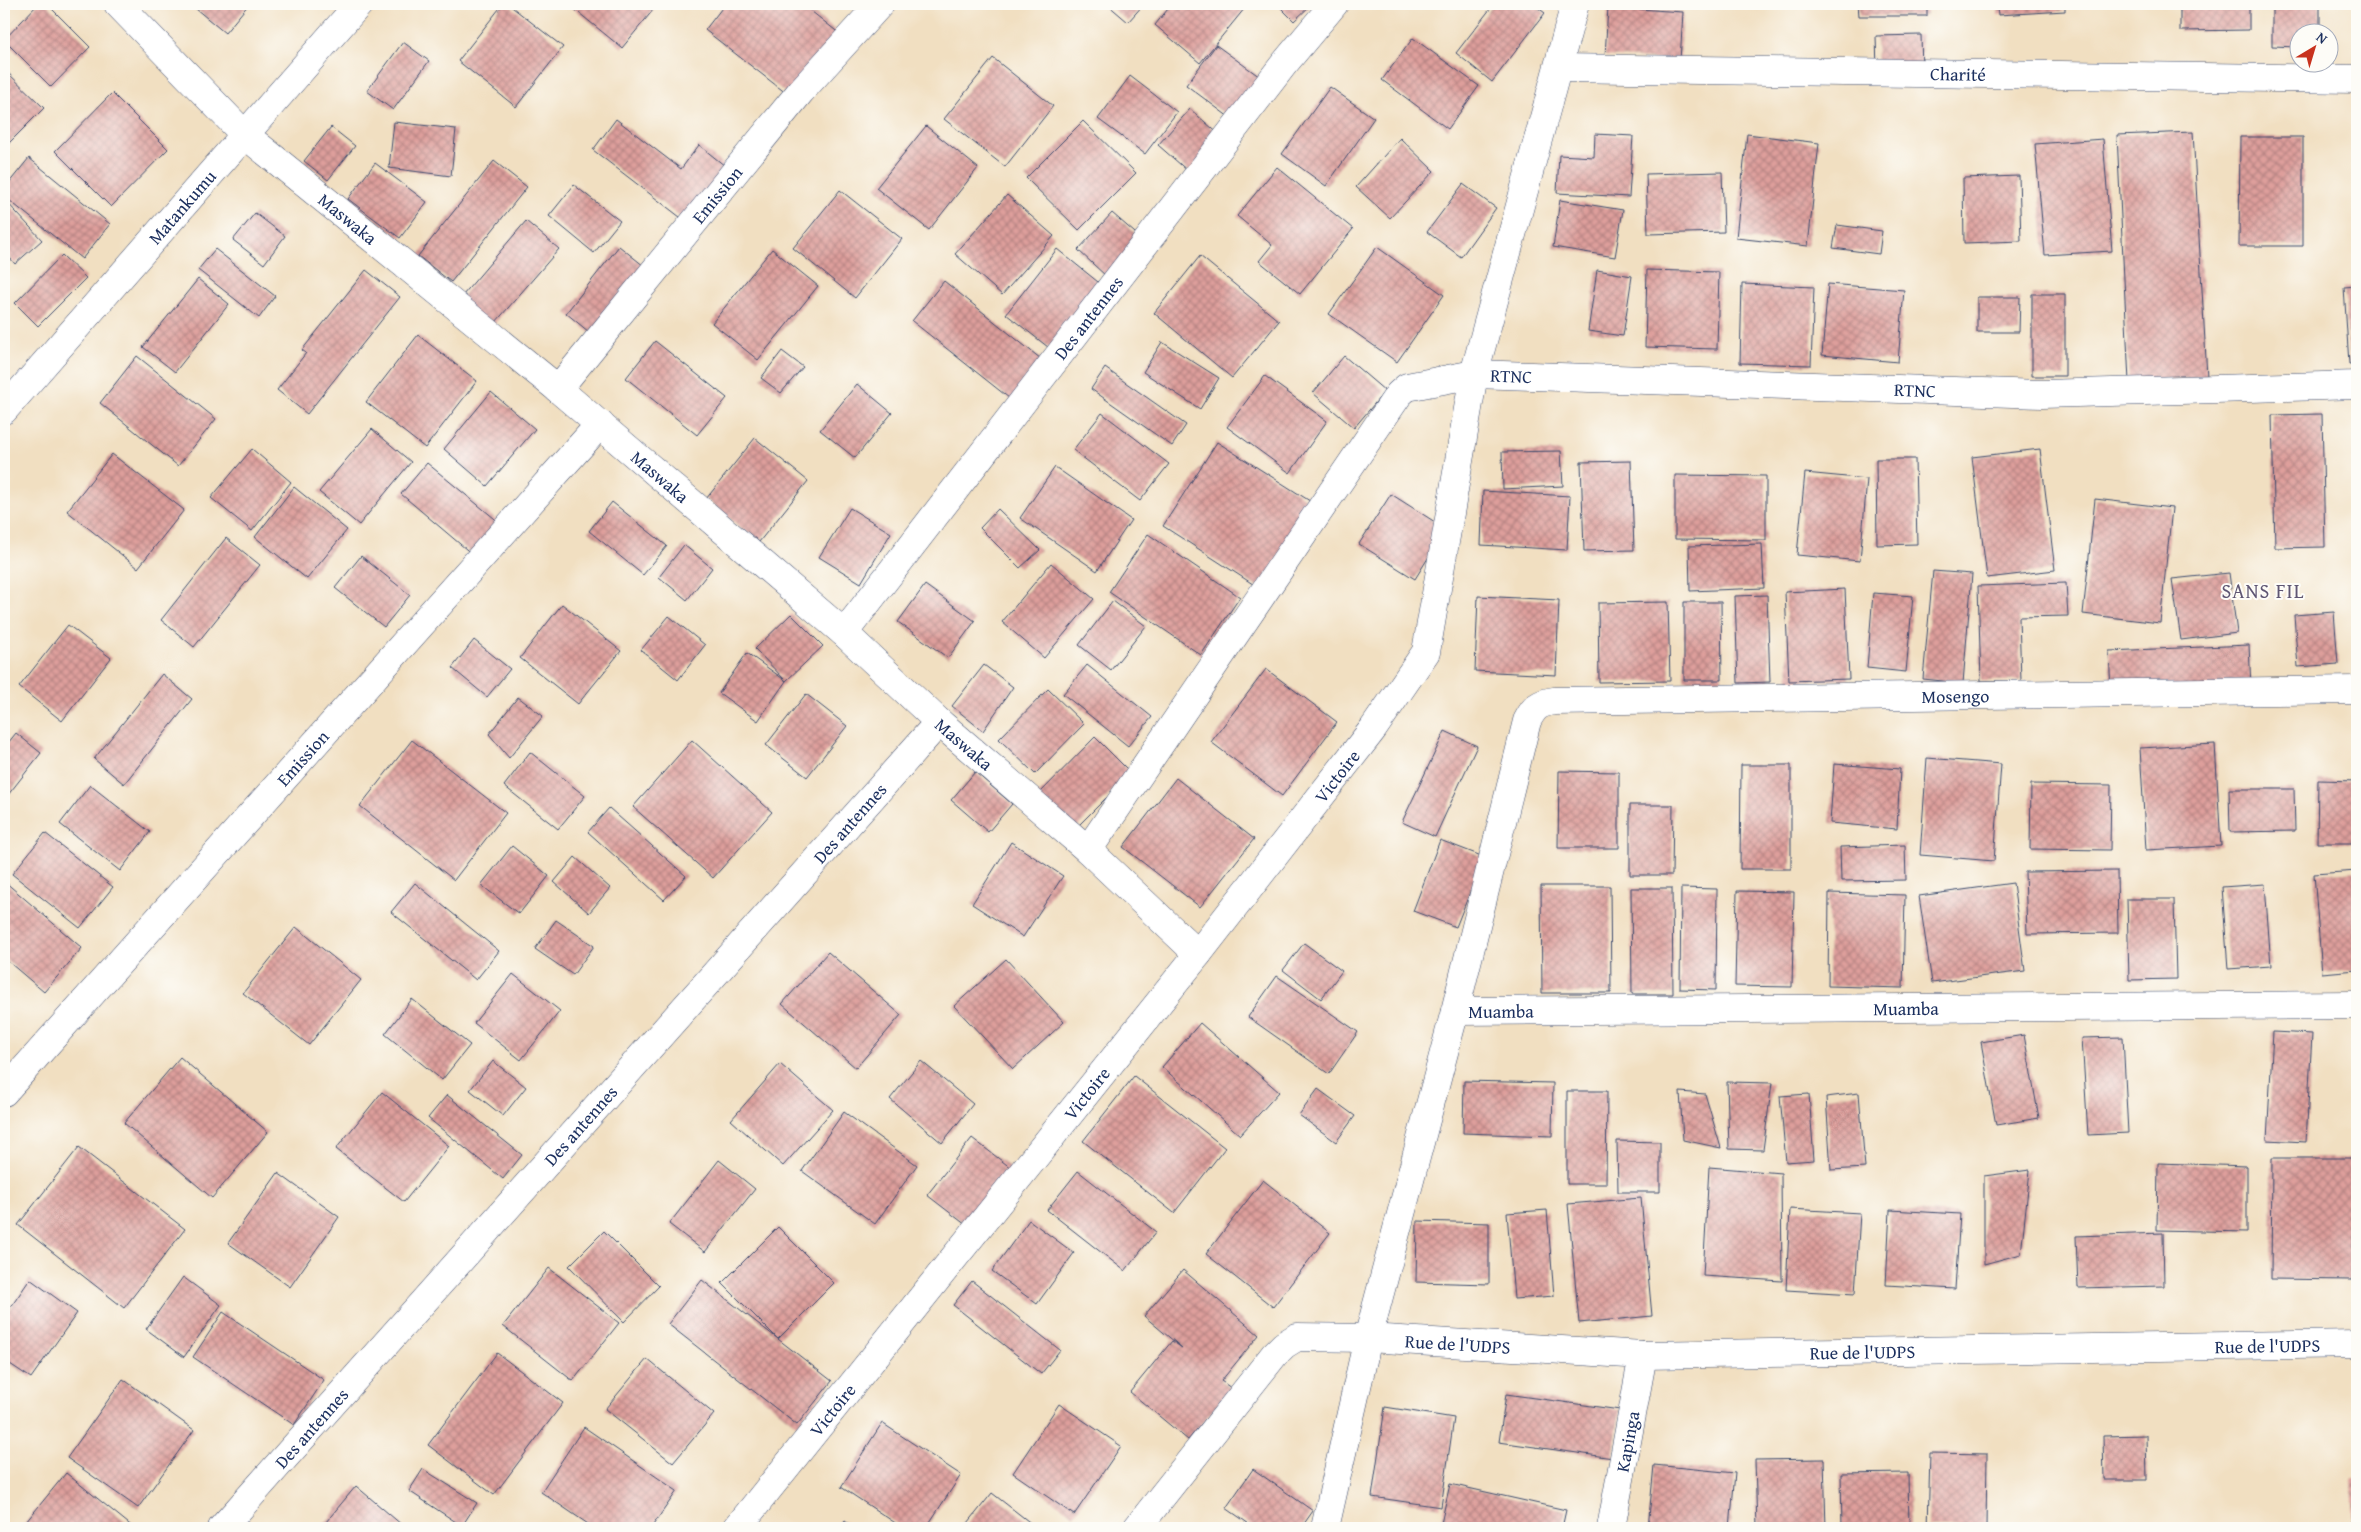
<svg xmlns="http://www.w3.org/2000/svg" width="2361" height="1532" font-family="'Gentium Book Plus',serif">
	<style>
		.building { fill: url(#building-cross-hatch) }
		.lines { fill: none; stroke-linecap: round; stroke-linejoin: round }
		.minor-casing { stroke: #3b496d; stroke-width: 29 }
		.minor { stroke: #fff; stroke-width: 28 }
		.labels { text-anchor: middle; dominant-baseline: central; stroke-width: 4; stroke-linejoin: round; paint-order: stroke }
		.street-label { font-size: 18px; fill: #1b2f5e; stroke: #fdfcf7 }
		.quarter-label { font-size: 20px; letter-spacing: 1px; fill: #5f5673; stroke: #fdfcf7 }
	</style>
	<defs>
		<pattern id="building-cross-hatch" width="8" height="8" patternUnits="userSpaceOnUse" patternTransform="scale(1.25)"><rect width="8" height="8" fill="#de9f9b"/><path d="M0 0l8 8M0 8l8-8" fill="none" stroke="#b38282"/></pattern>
	</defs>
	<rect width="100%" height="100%" fill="#fdfcf7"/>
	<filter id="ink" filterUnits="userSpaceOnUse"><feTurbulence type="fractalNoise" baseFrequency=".02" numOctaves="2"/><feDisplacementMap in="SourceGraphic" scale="10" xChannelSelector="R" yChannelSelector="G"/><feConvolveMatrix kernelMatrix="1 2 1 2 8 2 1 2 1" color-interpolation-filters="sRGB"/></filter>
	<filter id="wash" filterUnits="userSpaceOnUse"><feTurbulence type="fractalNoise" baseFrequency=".0096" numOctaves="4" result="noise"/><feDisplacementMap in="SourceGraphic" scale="20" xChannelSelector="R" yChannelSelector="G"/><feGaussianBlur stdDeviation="1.12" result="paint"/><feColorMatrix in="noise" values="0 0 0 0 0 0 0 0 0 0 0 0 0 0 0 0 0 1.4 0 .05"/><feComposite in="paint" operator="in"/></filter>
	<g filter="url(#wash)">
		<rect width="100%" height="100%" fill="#f1dfc1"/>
		<g id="blocks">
			<path class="building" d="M38,4H47L90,47L51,87L4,40Z
				M190,4H249L225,33Z
				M503,4H508L563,47L516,107L458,61Z
				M568,4H658L622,48Z
				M725,4H802L840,34L791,97L705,30Z
				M1107,4H1144L1128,22Z
				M1172,4H1240L1245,8L1200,63L1155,25Z
				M1277,4H1312L1294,21Z
				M1494,4H1533L1545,13L1492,82L1456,53Z
				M1858,4H1927V16H1859Z
				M1997,4H2065V11L1998,15Z
				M2180,4H2249V30L2180,31Z
				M2272,4H2320V32H2298V47L2272,46Z
				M1608,7L1683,12L1680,61L1605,56Z
				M1921,35L1922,70L1877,71L1876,36Z
				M1413,38L1479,86L1448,129L1382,80Z
				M403,42L429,61L393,110L367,91Z
				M1216,45L1267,82L1237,123L1186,85Z
				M993,58L1053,106L1005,167L944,119Z
				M4,69L44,108L4,148Z
				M1130,76L1177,112L1145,154L1098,119Z
				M1330,87L1374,118L1326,186L1282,154Z
				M112,93L168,149L111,207L55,151Z
				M1190,109L1220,135L1189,172L1158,145Z
				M616,119L681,169L699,145L730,170L689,224L593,150Z
				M1083,121L1136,173L1079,230L1026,178Z
				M394,122L456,129L451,176L389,168Z
				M926,126L978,168L929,230L876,188Z
				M331,127L355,146L328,180L304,161Z
				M2193,132L2207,377L2129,382L2117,135Z
				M1595,134L1633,136L1629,197L1557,193L1559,155L1594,157Z
				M1747,134L1819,143L1808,246L1736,238Z
				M2240,137H2303V246H2239Z
				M1400,138L1434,171L1390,218L1356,187Z
				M2103,139L2112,251L2045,255L2035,144Z
				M29,158L110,224L82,259L4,196V189Z
				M494,161L527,187L451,282L418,256Z
				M375,163L427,202L400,238L348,199Z
				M1277,167L1353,229L1300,294L1259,261L1272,245L1237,216Z
				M1722,172L1724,232L1648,234L1646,174Z
				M2019,176L2021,241L1964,243L1963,178Z
				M1463,184L1496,208L1461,257L1427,232Z
				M574,185L620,221L594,253L549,216Z
				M840,190L902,239L855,298L793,248Z
				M1007,195L1054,236L1002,295L955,254Z
				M4,199L42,240L15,264L4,251Z
				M1560,200L1623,210L1615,257L1553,247Z
				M255,213L285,236L264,264L233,240Z
				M1112,213L1142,239L1107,277L1078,250Z
				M526,221L559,249L489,330L457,302Z
				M1837,225L1882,231L1879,254L1833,248Z
				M619,246L649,270L595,337L566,313Z
				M1377,247L1444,295L1397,362L1329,314Z
				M215,249L275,296L259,318L198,270Z
				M772,249L818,286L758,360L712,323Z
				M1057,249L1103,286L1053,351L1006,314Z
				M62,255L86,278L38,326L15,303Z
				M1200,256L1279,321L1232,378L1154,313Z
				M366,270L400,297L307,414L277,390L306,353L302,350Z
				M1597,270L1632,276L1623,336L1588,331Z
				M1647,270L1719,272L1717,349L1645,347Z
				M198,279L229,304L175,372L143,347Z
				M944,281L1046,363L1014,402L912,321Z
				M1742,284L1814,287L1811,365L1740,363Z
				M1828,284L1904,290L1898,362L1822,355Z
				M2357,286V363L2349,364L2344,287Z
				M2032,294H2065V376H2032Z
				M1977,297H2020L2019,332H1977Z
				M418,335L477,381L425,448L366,402Z
				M655,341L727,398L697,435L626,378Z
				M1162,342L1219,378L1200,409L1143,372Z
				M782,351L803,367L781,393L761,378Z
				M137,356L216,419L178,466L100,403Z
				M1344,356L1385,391L1354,428L1313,393Z
				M1105,368L1186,425L1172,446L1091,389Z
				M1265,376L1327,421L1290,473L1227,427Z
				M857,384L892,413L855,458L820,430Z
				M491,392L535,429L487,486L444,449Z
				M1102,413L1169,464L1140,501L1073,450Z
				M2322,414L2325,547L2275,548L2272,415Z
				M372,429L411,462L359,525L319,492Z
				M755,438L808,481L759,542L706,499Z
				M1217,442L1313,503L1259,588L1163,526Z
				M2354,442H2357V483H2353Z
				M252,449L291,482L252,531L211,498Z
				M2040,449L2055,570L1987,578L1972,457Z
				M1561,451L1563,486L1503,489L1502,452Z
				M112,454L184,510L138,568L67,511Z
				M1876,459H1915L1917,544L1877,545Z
				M1631,461L1634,550L1584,551L1581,462Z
				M427,463L500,523L473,555L401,494Z
				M1055,467L1131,520L1097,571L1020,518Z
				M1805,473L1867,479L1860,561L1797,555Z
				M1675,475L1766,476V540L1675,539Z
				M294,487L347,530L307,579L255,537Z
				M1483,491L1570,496L1567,550L1481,545Z
				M1391,494L1446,529L1415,579L1359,544Z
				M2095,499L2172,508L2160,623L2083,614Z
				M612,502L667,546L643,575L589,531Z
				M850,508L891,533L861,583L819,557Z
				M998,509L1040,550L1020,568L980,528Z
				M1148,534L1240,597L1201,655L1109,592Z
				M226,538L260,565L194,647L161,620Z
				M1762,544L1764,588L1690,591L1689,546Z
				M684,545L712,568L687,600L659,577Z
				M361,556L410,595L384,627L335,588Z
				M1051,563L1094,599L1044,658L1002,622Z
				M1933,571L1972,574L1963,683L1923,679Z
				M2229,573L2237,633L2181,640L2172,579Z
				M2066,583L2068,616L2019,617L2021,681H1981L1978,586Z
				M925,585L975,621L948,658L898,622Z
				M1845,589L1849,679L1789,681L1785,592Z
				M1873,593L1913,596L1906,672L1867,668Z
				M1767,595L1770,682L1738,683L1735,596Z
				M1478,596L1559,600L1556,675L1475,671Z
				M1113,601L1146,626L1111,670L1079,645Z
				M1668,602L1670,681L1599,682L1598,603Z
				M1684,602H1721L1722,680H1684Z
				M562,604L621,651L578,704L520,658Z
				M2334,612L2338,664L2298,667L2294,615Z
				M791,614L823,646L786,681L758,721L719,693L747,653L786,681L755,649Z
				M669,616L705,645L678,680L641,650Z
				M68,625L111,658L62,721L19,687Z
				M474,640L510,669L487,697L452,668Z
				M2249,645L2251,688L2111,692L2109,651Z
				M984,665L1013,687L983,731L952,706Z
				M1087,665L1152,717L1128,746L1063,694Z
				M1266,669L1337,722L1282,796L1211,742Z
				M162,674L192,699L124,784L94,759Z
				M1048,689L1084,724L1035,774L999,739Z
				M806,694L847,726L807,777L766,745Z
				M518,697L543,716L509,758L489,734Z
				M1445,731L1477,746L1435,837L1402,822Z
				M16,733L41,753L4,800V748Z
				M1095,737L1131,773L1072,832L1036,797Z
				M412,740L506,813L454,880L360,806Z
				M692,740L772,812L713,878L633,807Z
				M2215,744L2221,846L2146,850L2140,748Z
				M530,752L585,796L558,829L504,786Z
				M1927,758L2001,764L1994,861L1920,855Z
				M1834,764L1900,769L1897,829L1830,823Z
				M1741,765H1791V869H1740Z
				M1559,771L1619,772V848H1558Z
				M975,772L1012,804L988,832L951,800Z
				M1176,778L1254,839L1200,907L1123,847Z
				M2318,780L2357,781V843H2317Z
				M2031,784L2111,785L2110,850L2030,849Z
				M90,785L150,832L120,871L60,824Z
				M2229,789H2294L2295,831L2230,832Z
				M1630,805H1673L1672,875H1630Z
				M609,808L686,876L664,900L588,832Z
				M45,833L113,887L80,928L12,874Z
				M1440,840L1484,857L1456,927L1413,911Z
				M1011,842L1063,876L1023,937L972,904Z
				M1905,845L1906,880L1841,881L1840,847Z
				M512,846L549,876L519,914L481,885Z
				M575,857L610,888L589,913L554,882Z
				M2117,871L2118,933L2027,934L2025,872Z
				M2357,871V970L2322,973L2314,874Z
				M4,881L82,948L44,992L4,958Z
				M415,883L499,951L476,980L391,912Z
				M2013,883L2025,971L1932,983L1919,896Z
				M2265,884L2271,966L2228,969L2222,887Z
				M1541,886H1610L1611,993H1542Z
				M1631,888H1672L1673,994H1632Z
				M1681,888L1717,889L1716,990L1680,989Z
				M1737,891L1794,892L1792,987L1735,986Z
				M1829,893L1905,895L1903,988L1828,986Z
				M2127,899H2174L2176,979L2129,980Z
				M556,920L594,946L573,975L535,949Z
				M296,927L361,980L309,1045L243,993Z
				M1304,943L1342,971L1321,999L1283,970Z
				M828,952L901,1015L856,1068L782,1004Z
				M1006,959L1064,1022L1013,1069L954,1006Z
				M513,974L560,1011L521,1060L474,1023Z
				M1277,976L1358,1032L1329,1074L1248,1017Z
				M412,999L470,1045L442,1080L385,1034Z
				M1200,1023L1279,1092L1240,1135L1162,1067Z
				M2273,1032L2312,1034L2306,1142L2267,1140Z
				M2024,1035L2039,1118L1996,1125L1981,1042Z
				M2123,1037L2128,1133L2088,1135L2082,1038Z
				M180,1057L268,1132L212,1198L124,1123Z
				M493,1061L526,1087L503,1116L470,1090Z
				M921,1061L973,1104L942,1143L890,1099Z
				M780,1064L833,1110L783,1166L731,1120Z
				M1134,1076L1225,1148L1174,1213L1083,1141Z
				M1464,1081L1553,1083L1552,1136L1463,1133Z
				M1727,1082L1772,1083L1763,1150L1729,1149Z
				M1318,1089L1355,1116L1336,1142L1299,1115Z
				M1567,1091H1607L1606,1184H1567Z
				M382,1092L449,1146L404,1202L336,1149Z
				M1680,1092L1705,1094L1721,1148L1683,1140Z
				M1859,1093L1865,1168L1831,1170L1826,1097Z
				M1809,1094L1814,1160L1786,1162L1780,1096Z
				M447,1095L522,1155L503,1179L428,1118Z
				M844,1112L917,1165L875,1224L802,1171Z
				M972,1138L1011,1168L966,1225L927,1195Z
				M1617,1141L1660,1142V1192H1618Z
				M79,1147L185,1229L124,1308L18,1225Z
				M2272,1158H2354L2353,1280L2271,1279Z
				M719,1160L755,1189L705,1252L669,1224Z
				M2158,1163L2247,1166V1232L2157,1230Z
				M1709,1167L1781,1173L1782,1281L1703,1276Z
				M2030,1170L2021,1254L1984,1264V1176Z
				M1078,1171L1156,1232L1125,1271L1047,1210Z
				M278,1173L339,1217L290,1287L228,1243Z
				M1263,1180L1330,1233L1273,1307L1206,1254Z
				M1641,1198L1652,1316L1579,1323L1568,1204Z
				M1790,1209L1860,1213L1855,1294L1786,1290Z
				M1547,1210L1554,1296L1514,1299L1507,1213Z
				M1890,1210L1960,1214L1955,1289L1886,1285Z
				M1029,1220L1074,1253L1037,1304L992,1271Z
				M1417,1221L1489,1223V1284L1416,1282Z
				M778,1227L834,1283L778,1339L722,1283Z
				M604,1231L659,1286L624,1322L569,1266Z
				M2163,1233L2164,1286L2078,1288L2076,1236Z
				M549,1268L619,1323L573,1381L503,1326Z
				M1183,1270L1259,1335L1221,1381L1231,1388L1188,1440L1130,1392L1172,1341L1182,1348L1144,1316Z
				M183,1277L221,1305L184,1357L146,1329Z
				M30,1279L77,1313L31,1378L4,1360V1317Z
				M702,1280L832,1381L797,1425L668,1324Z
				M972,1281L1060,1350L1041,1374L953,1305Z
				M223,1312L324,1380L294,1425L193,1357Z
				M497,1353L563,1403L494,1495L428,1445Z
				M647,1359L714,1414L673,1463L605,1409Z
				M123,1379L194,1430L138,1508L67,1458Z
				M1506,1394L1620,1410L1613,1458L1499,1442Z
				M1059,1404L1121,1446L1074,1515L1013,1473Z
				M1385,1407L1454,1418L1441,1507L1372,1497Z
				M4,1409L9,1415L4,1420Z
				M882,1423L961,1475L926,1528H903L841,1487Z
				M584,1427L677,1491L651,1528H594L541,1492Z
				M2146,1435L2147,1480H2104L2103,1436Z
				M1930,1453L1987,1454L1986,1528H1928Z
				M1824,1459L1826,1528H1757L1755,1460Z
				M1654,1465L1735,1473L1730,1528H1648Z
				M423,1469L477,1503L462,1526L409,1491Z
				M1253,1469L1313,1511L1301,1528H1255L1226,1508Z
				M66,1473L134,1528H21Z
				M1908,1473L1909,1528H1842L1841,1474Z
				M2352,1478H2357V1528H2354Z
				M1450,1484L1566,1510L1562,1528H1440Z
				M356,1486L402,1525L399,1528H321Z
				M992,1493L1037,1528H964Z
				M845,1521L854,1528H839Z"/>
		</g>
	</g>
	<g filter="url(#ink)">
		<use href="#blocks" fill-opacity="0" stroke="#3b496d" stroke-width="1"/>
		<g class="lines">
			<defs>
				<g id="minor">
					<path id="s1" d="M118,4L244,134L558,389L844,633L939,722L1088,850L1198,954"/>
					<path id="s2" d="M1559,68L2357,79"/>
					<path id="s3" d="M558,389L801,91L880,4"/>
					<path id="s4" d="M4,410L359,4"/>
					<path id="s5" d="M844,633L1284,64L1334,4"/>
					<path id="s6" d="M1088,850L1399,394L1407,387L1474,374L2042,394L2357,385"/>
					<path id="s7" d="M1455,1011L2357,1005"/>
					<path id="s8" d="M4,1092L600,424"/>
					<path id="s9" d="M222,1528L939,722"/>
					<path id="s10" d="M737,1528L1198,954L1373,729L1426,652L1474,374L1575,4"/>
					<path id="s11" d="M1137,1528L1274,1355L1284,1345L1297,1337L1368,1338L1643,1355L2357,1344"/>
					<path id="s12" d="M1325,1528L1368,1338L1455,1011L1527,721C1534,707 1539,703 1554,701L2357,690"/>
					<path id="s13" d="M1611,1528L1643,1355"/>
				</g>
			</defs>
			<use href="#minor" class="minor-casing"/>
			<use href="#minor" class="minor"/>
		</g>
	</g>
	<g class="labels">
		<g class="street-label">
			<text stroke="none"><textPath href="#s2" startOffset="399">Charité</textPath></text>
			<text stroke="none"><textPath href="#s3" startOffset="251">Emission</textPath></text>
			<text stroke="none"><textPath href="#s4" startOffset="270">Matankumu</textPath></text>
			<text stroke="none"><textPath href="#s1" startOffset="315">Maswaka</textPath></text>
			<text stroke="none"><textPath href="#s5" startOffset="399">Des antennes</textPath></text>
			<text stroke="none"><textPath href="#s6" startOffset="668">RTNC</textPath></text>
			<text stroke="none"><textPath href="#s6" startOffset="1072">RTNC</textPath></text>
			<text stroke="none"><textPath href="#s1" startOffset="720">Maswaka</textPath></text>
			<text stroke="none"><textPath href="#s12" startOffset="1269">Mosengo</textPath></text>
			<text stroke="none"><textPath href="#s1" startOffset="1125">Maswaka</textPath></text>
			<text stroke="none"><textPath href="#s8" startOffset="448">Emission</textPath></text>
			<text stroke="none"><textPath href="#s10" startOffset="962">Victoire</textPath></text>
			<text stroke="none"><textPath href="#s9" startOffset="944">Des antennes</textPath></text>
			<text stroke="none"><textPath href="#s7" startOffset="451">Muamba</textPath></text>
			<text stroke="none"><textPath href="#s7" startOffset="46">Muamba</textPath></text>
			<text stroke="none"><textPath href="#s10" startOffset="558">Victoire</textPath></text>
			<text stroke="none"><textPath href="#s9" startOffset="539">Des antennes</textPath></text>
			<text stroke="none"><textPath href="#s11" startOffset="411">Rue de l'UDPS</textPath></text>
			<text stroke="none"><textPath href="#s11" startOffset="1221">Rue de l'UDPS</textPath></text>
			<text stroke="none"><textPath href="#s11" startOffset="816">Rue de l'UDPS</textPath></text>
			<text stroke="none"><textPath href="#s10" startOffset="152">Victoire</textPath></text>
			<text stroke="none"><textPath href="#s9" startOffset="134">Des antennes</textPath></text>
			<text stroke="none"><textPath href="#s13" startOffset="88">Kapinga</textPath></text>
		</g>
		<g class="quarter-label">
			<text x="2263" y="590">SANS FIL</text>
		</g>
	</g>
	<rect width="2361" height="1532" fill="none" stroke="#fdfcf7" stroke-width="20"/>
	<g transform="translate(2314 48) rotate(38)"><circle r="24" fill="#fdfcf7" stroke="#a3aaba"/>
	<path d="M0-4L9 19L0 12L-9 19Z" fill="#c8321e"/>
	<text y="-8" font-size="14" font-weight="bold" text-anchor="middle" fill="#1b2f5e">N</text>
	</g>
</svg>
